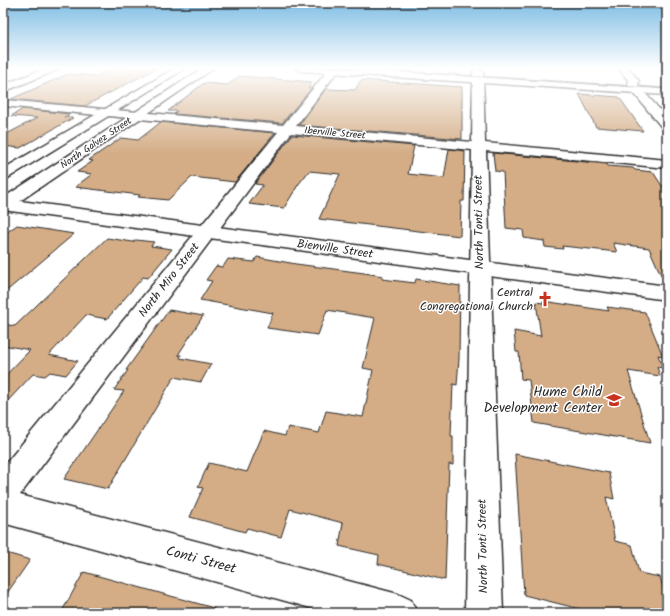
<svg xmlns="http://www.w3.org/2000/svg" width="670" height="616" font-family="Kalam,sans-serif">
	<style>
		.built { fill: #f2e6db }
		.building { fill: #d4ad86; stroke: #2b2b2b }
		.lines { fill: none; stroke-linecap: round; stroke-linejoin: round }
		.minor-casing { stroke: #2b2b2b; stroke-width: 3 }
		.tertiary-casing { stroke: #2b2b2b; stroke-width: 3 }
		.primary-casing { stroke: #2b2b2b; stroke-width: 3 }
		.minor { fill: #fff; fill-rule: evenodd }
		.tertiary { fill: #fff; fill-rule: evenodd }
		.primary { fill: #fff; fill-rule: evenodd }
		.tram { stroke: #2b2b2b; stroke-width: 1 }
		.labels { text-anchor: middle; dominant-baseline: central; stroke-width: 3; stroke-linejoin: round; paint-order: stroke }
		.far-street-label { font-size: 10px; fill: #2b2b2b; stroke: #fff }
		.street-label { font-size: 12px; fill: #2b2b2b; stroke: #fff }
		.poi-label { font-size: 12px; fill: #2b2b2b; stroke: #fff; text-anchor: end }
		.near-poi-label { font-size: 14px; fill: #2b2b2b; stroke: #fff; text-anchor: end }
		.near-street-label { font-size: 14px; fill: #2b2b2b; stroke: #fff }
	</style>
	<rect width="100%" height="100%" fill="#fff"/>
	<filter id="ink" filterUnits="userSpaceOnUse"><feTurbulence type="fractalNoise" baseFrequency=".025" numOctaves="2"/><feDisplacementMap in="SourceGraphic" scale="8" xChannelSelector="R" yChannelSelector="G"/><feConvolveMatrix kernelMatrix="1 2 1 2 8 2 1 2 1" color-interpolation-filters="sRGB"/></filter>
	<g filter="url(#ink)">
		<path class="built" d="M507,68H610L615,74Z"/>
		<path class="building" d="M112,68H157L85,106L11,99L68,74L96,76Z
			M239,76L313,82L308,88H312L282,123L174,114L177,111H168L204,83L228,85Z
			M361,80L462,87V139L299,125L326,89L355,90Z
			M579,94L619,97L643,131L596,127Z
			M23,109L70,114L64,117L73,118L20,148L3,146V136L37,118L11,116Z
			M161,122L275,133L235,182L192,177L168,200L138,197L140,195L75,187L92,174L77,172L93,161L89,160L121,138L138,140Z
			M292,135L414,146L408,174L444,178L449,149L465,151L464,201H461L460,236L319,219L340,174L309,171L298,185L284,208L249,204L263,185L255,184Z
			M493,153L607,164L608,166L633,168L635,170L653,172L662,186H667V284H665L649,248L613,243L617,252L562,246L563,249L545,247L544,241L524,238L523,230L506,228L503,172L495,171Z
			M17,225L74,234L3,294V235Z
			M107,238L133,242L136,240L154,242L151,246L172,249L148,278L143,277L107,319L86,315L49,355L78,361L66,375L50,372L45,376L33,374L3,406V378L30,350L3,345V324L15,326Z
			M257,257L296,264L364,273L383,276L382,279L415,283L416,279L460,286L459,359L457,385L453,384L451,436H453V465L449,464L445,580L378,564L379,555L339,546L343,523L290,509L281,537L247,528L245,532L190,517L203,488L198,487L209,463L247,472L264,431L285,436L288,427L319,433L326,411L363,417L373,370L363,368L375,318L327,310L318,335L267,328L273,313L200,300L212,281L206,280L216,266L223,267L228,259L254,262Z
			M543,301L609,311L607,307L645,312L663,356L658,355L663,368L657,367L660,376L628,371L650,443L534,423L529,380L521,379L519,352H516L514,331L541,336L536,302L543,303Z
			M169,310L203,316L178,355H181L180,358L211,364L201,382L174,377L108,489L64,479L124,391L114,390L128,370H126Z
			M515,454L609,473L614,499L606,497L615,541L632,545L639,573L660,577L667,602V613H596L524,595Z
			M3,552L30,560L3,599Z
			M84,572L214,608V613H61Z"/>
		<g class="lines">
			<defs>
				<path id="minor" d="M46,68H59L57,70L3,92V85Z
					M330,68H340L296,126L472,142L473,71L478,68L483,71L485,143L667,160V168L486,151L503,613H465L472,150L291,133L20,495L398,594L411,600L417,613H329L3,523V467L278,132L3,106V100L283,125Z
					M618,68H628L639,81L638,85L667,118V130L663,129L629,87L628,85L629,81Z"/>
				<path id="tertiary" d="M175,68H186L8,178L3,179V169Z
					M203,68H214L20,201L667,286V300L3,210V198Z"/>
				<path id="primary" d="M295,68H340L667,89V95L300,71Z"/>
			</defs>
			<use href="#minor" class="minor-casing"/>
			<use href="#tertiary" class="tertiary-casing"/>
			<use href="#primary" class="primary-casing"/>
			<use href="#minor" class="minor"/>
			<use href="#tertiary" class="tertiary"/>
			<use href="#primary" class="primary"/>
			<path class="tram" d="M344,68L667,89"/>
		</g>
	</g>
	<linearGradient id="sky" x2="0" y2="1"><stop stop-color="#7ebde4"/><stop offset="0.44" stop-color="#fff"/><stop offset="1" stop-color="#fff" stop-opacity="0"/></linearGradient>
	<rect width="670" height="154" fill="url(#sky)"/>
	<defs>
		<symbol id="church-bare" viewBox="-9 -9 18 18"><path d="M-1.2-6h2.4v3.5h3.3v2.4h-3.3V6h-2.4V-.1h-3.3v-2.4h3.3Z" fill="#c8321e" stroke="#fff" stroke-width="2.5" paint-order="stroke"/></symbol>
		<symbol id="school-bare" viewBox="-9 -9 18 18"><path d="M0-5L7-2L0 1L-7-2ZM-4 1L0 2.5L4 1V4Q0 6-4 4Z" fill="#c8321e" stroke="#fff" stroke-width="2.5" paint-order="stroke"/></symbol>
	</defs>
	<g fill-rule="evenodd">
		<use href="#church-bare" x="534" y="288" width="22" height="22"/>
		<use href="#school-bare" x="603" y="389" width="22" height="22"/>
	</g>
	<g class="labels">
		<g class="far-street-label">
			<text transform="translate(335 133) rotate(5)">Iberville Street</text>
			<text transform="translate(96 143) rotate(-34)">North Galvez Street</text>
		</g>
		<g class="street-label">
			<text transform="translate(479 222) rotate(-91)">North Tonti Street</text>
			<text transform="translate(335 249) rotate(8)">Bienville Street</text>
			<text transform="translate(169 280) rotate(-52)">North Miro Street</text>
			<text transform="translate(483 546) rotate(-91)">North Tonti Street</text>
		</g>
		<g class="poi-label">
			<text x="533" y="292">Central<tspan x="533" dy="14">Congregational Church</tspan></text>
		</g>
		<g class="near-poi-label">
			<text x="602" y="392">Hume Child<tspan x="602" dy="16">Development Center</tspan></text>
		</g>
		<g class="near-street-label">
			<text transform="translate(201 560) rotate(15)">Conti Street</text>
		</g>
	</g>
	<rect width="670" height="616" fill="none" stroke="#fff" stroke-width="16"/>
	<rect x="8" y="8" width="654" height="600" fill="none" stroke="#2b2b2b" stroke-width="1.5" filter="url(#ink)"/>
</svg>
